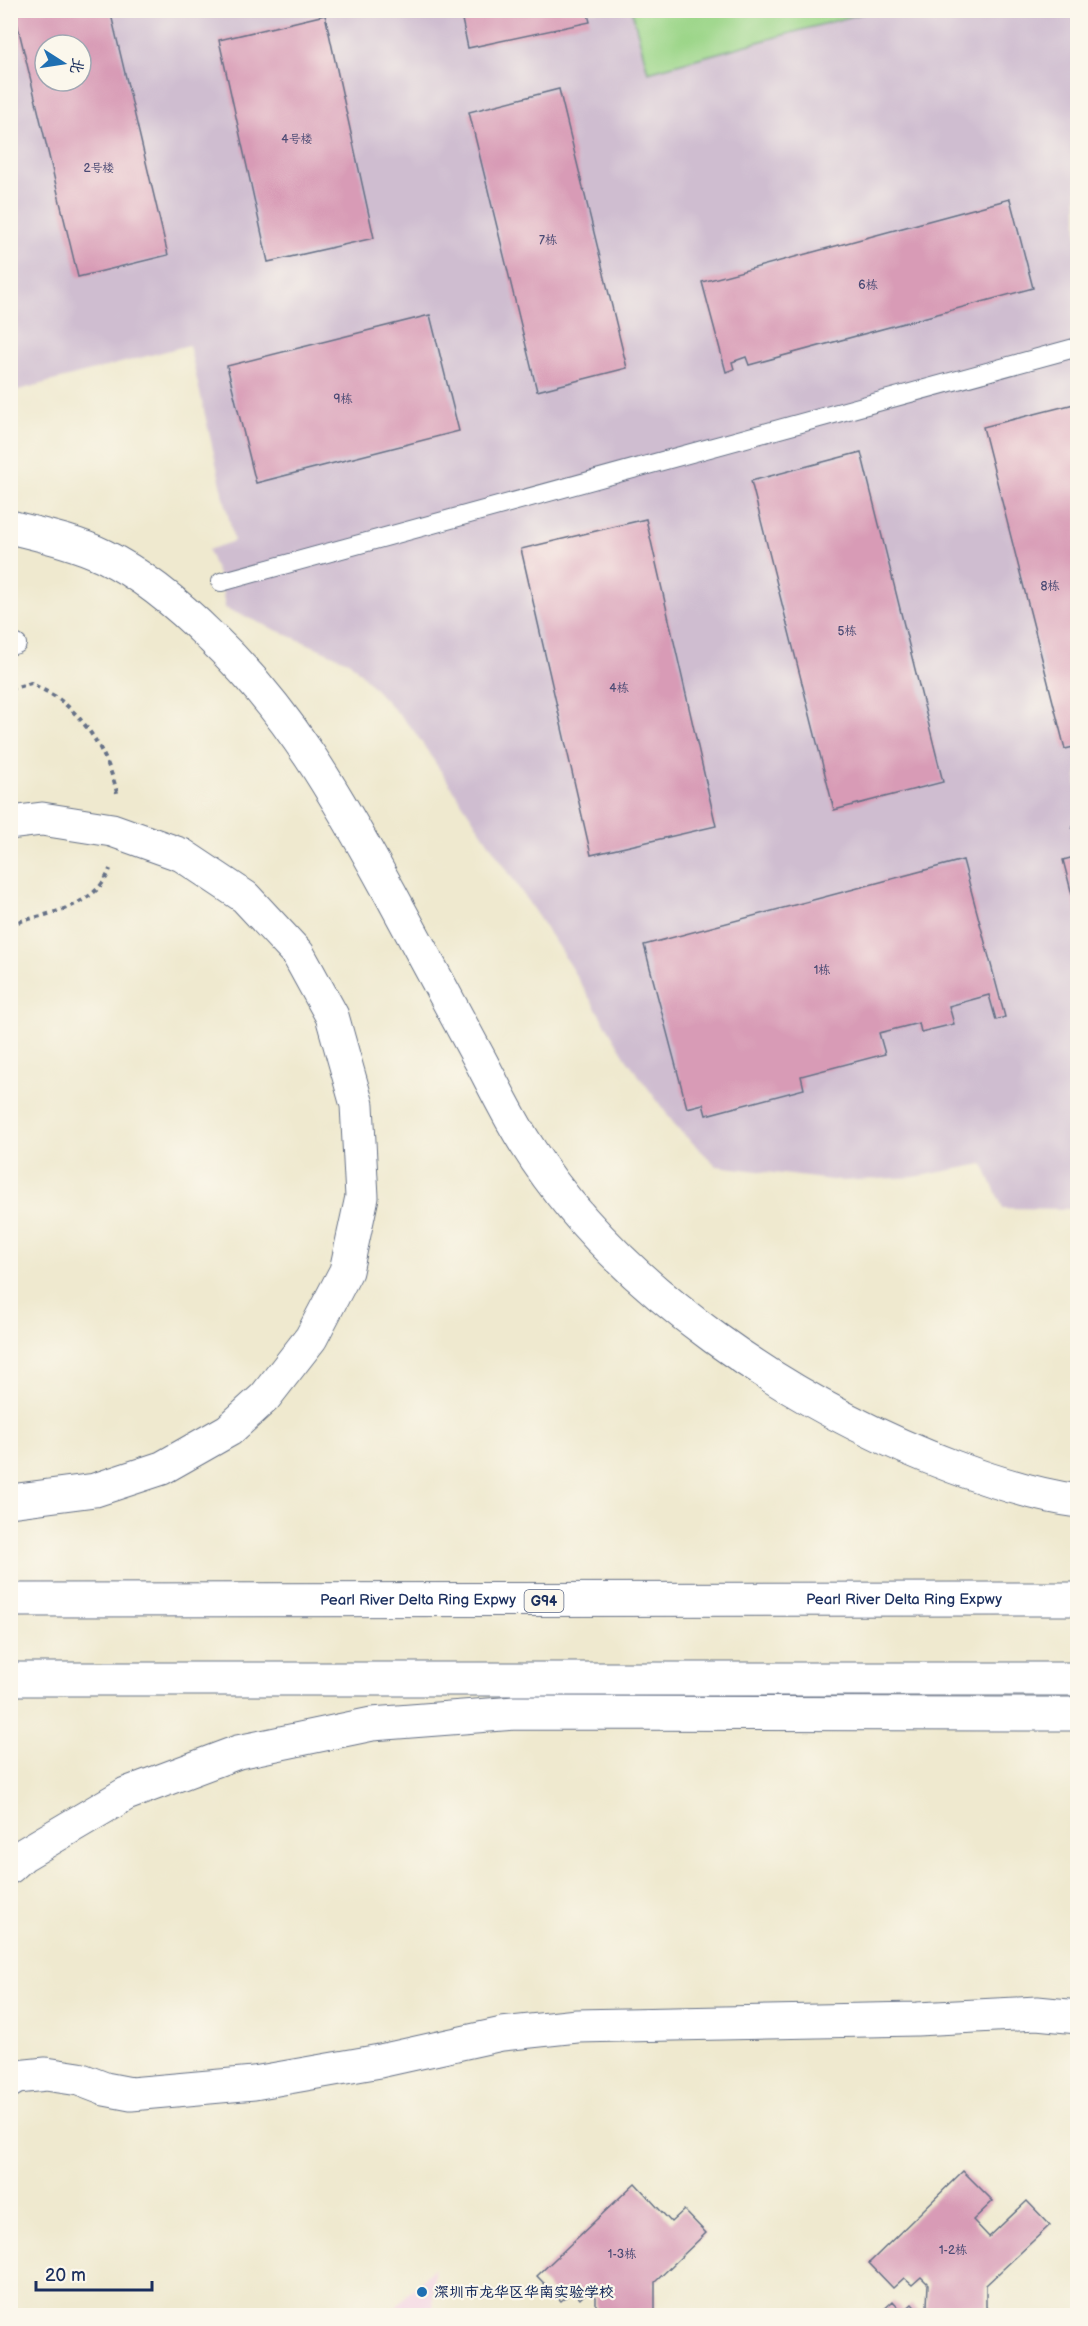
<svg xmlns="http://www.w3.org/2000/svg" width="1088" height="2326" font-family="'Balsamiq Sans','LXGW WenKai TC',sans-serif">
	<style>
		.built { fill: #f2cfe2 }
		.industrial { fill: #cfbdd0; fill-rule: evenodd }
		.green { fill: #9cd689; stroke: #5c8274; stroke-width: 1.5 }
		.building { fill: #d89bb6; fill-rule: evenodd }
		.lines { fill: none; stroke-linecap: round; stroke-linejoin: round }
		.lane-casing { stroke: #657086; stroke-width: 20 }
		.street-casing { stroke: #657086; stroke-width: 35 }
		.highway-casing { stroke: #657086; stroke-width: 35 }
		.path { stroke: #657086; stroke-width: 4; stroke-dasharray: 4.5 4.5; stroke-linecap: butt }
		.lane { stroke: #fff; stroke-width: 18 }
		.street { stroke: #fff; stroke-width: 33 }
		.highway { stroke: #fff; stroke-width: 33 }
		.poi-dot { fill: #1f6fb2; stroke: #fbf7ec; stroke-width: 2 }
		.labels { text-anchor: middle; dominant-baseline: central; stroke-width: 4.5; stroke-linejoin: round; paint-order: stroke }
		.number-label { font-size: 12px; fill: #4a4a74 }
		.shield { fill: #fbf7ec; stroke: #5e6b89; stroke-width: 1.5 }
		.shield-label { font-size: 14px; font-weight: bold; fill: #1b2f5e }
		.street-label { font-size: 15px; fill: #1b2f5e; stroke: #fbf7ec }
		.poi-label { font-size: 15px; font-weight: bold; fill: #1b2f5e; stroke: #fbf7ec; text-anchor: start }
	</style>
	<rect width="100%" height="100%" fill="#fbf7ec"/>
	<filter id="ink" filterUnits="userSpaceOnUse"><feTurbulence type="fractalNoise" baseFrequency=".0167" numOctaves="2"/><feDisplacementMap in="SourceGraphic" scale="12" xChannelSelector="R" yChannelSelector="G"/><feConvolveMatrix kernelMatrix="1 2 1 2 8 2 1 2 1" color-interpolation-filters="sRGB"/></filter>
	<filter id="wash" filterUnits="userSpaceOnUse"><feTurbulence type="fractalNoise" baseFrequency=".008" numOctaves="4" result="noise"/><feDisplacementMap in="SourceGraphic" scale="24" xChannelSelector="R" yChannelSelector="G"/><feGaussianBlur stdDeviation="1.35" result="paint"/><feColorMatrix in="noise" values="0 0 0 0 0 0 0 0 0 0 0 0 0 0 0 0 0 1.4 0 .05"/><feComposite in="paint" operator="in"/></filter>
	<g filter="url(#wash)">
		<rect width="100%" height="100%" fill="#efe9cf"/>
		<path class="built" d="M434,2268L433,2315H387Z"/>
		<path class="industrial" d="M11,11H632L648,72L871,11H1077V1209L1003,1208L983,1164L914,1177L840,1181L717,1166L677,1128L626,1058L559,948L414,731L350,662L225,608L221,582L208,550L234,541L189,345L11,392ZM45,45H81V81H45Z"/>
		<path class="green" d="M632,11V10L871,11L648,72Z"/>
		<g id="blocks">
			<path class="building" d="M14,10H110L168,255L78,277ZM45,45H81V81H45Z
				M460,10H587L590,22L468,48Z
				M325,15L374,238L268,262L219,40Z
				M559,89L627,368L537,391L469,112Z
				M1010,199L1033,288L749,365L746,357L732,362L734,369L726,372L702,282Z
				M430,315L459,431L256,483L227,366Z
				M1078,403V746L1065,749L983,427Z
				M861,452L943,782L834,810L751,481Z
				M646,519L716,826L591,855L521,549Z
				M1078,825V847H1077L1072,827Z
				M1078,856V914H1077L1063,860Z
				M963,860L1005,1017L996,1020L989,995L949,1006L954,1024L921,1032L919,1023L879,1033L885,1054L801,1076L804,1089L706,1115L703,1104L687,1108L644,945Z
				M963,2171L993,2201L973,2220L989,2237L1027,2201L1050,2225L986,2285V2307L994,2316H877L893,2301L903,2312L912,2304L920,2313L927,2306L928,2284L921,2277L912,2285L904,2278L893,2288L869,2263Z
				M635,2183L671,2222L684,2210L706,2233L655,2282V2316H596V2297L589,2290L580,2299L573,2291L561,2301L537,2276Z"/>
		</g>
	</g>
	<g filter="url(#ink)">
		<use href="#blocks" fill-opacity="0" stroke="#657086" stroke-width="1.5"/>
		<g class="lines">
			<defs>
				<path id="lane" d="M221,582L1078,347
					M10,646L17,644"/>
				<path id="street" d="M10,2081L17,2077L46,2074L79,2079L105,2089L131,2094L254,2083L380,2061L502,2034L577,2026L917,2019L1037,2013L1078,2017"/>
				<g id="highway">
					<path d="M10,527C42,535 75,542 104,556C145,576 180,606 212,638C290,712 338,798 389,891C419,947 449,1002 479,1058C494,1086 508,1116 526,1144C617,1290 795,1407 954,1467C994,1482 1035,1495 1078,1501"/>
					<path d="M10,823L42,819L112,830L182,855L245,897L298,954L332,1016L357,1105L362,1197L346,1271L311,1338L265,1397L229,1430L162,1468L95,1490L10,1501"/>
					<path id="s1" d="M10,1600L1078,1599"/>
					<path d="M10,1679H1078"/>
					<path d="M10,1867L23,1855L126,1794L238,1752L372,1724L515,1713L1078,1714"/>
				</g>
			</defs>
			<use href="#lane" class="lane-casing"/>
			<use href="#street" class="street-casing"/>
			<use href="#highway" class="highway-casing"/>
			<path class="path" d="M10,689L31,683C39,688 48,692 56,697C87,719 109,757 117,793
				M10,924C45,914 96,908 110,869"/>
			<use href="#lane" class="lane"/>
			<use href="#street" class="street"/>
			<use href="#highway" class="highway"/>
		</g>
	</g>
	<circle class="poi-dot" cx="422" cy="2292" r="6"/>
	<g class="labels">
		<g class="number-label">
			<text x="297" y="139">4号楼</text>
			<text x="99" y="168">2号楼</text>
			<text x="548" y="240">7栋</text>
			<text x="868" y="285">6栋</text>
			<text x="343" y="399">9栋</text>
			<text x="1050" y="586">8栋</text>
			<text x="847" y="631">5栋</text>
			<text x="619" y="688">4栋</text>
			<text x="822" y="970">1栋</text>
			<text x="953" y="2250">1-2栋</text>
			<text x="622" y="2254">1-3栋</text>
		</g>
		<rect class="shield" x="524.5" y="1590" width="39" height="22" rx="4.5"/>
		<g class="shield-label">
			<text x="544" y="1601">G94</text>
		</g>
		<g class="street-label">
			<text stroke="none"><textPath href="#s1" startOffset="894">Pearl River Delta Ring Expwy</textPath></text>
			<text stroke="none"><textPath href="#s1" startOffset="408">Pearl River Delta Ring Expwy</textPath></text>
		</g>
		<g class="poi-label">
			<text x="434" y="2292">深圳市龙华区华南实验学校</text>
		</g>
	</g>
	<rect width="1088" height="2326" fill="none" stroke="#fbf7ec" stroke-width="36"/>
	<g transform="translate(63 63) rotate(102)"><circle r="28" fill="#fbf7ec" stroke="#a1a7b3" stroke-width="1.5"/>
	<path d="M0-4.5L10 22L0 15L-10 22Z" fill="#1f6fb2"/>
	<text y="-9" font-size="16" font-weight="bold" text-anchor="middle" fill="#1b2f5e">北</text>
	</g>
	<path d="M36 2281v9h116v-9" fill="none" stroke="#1b2f5e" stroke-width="3"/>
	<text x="45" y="2281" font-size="18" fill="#1b2f5e" stroke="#fbf7ec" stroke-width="4.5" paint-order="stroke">20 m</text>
</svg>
